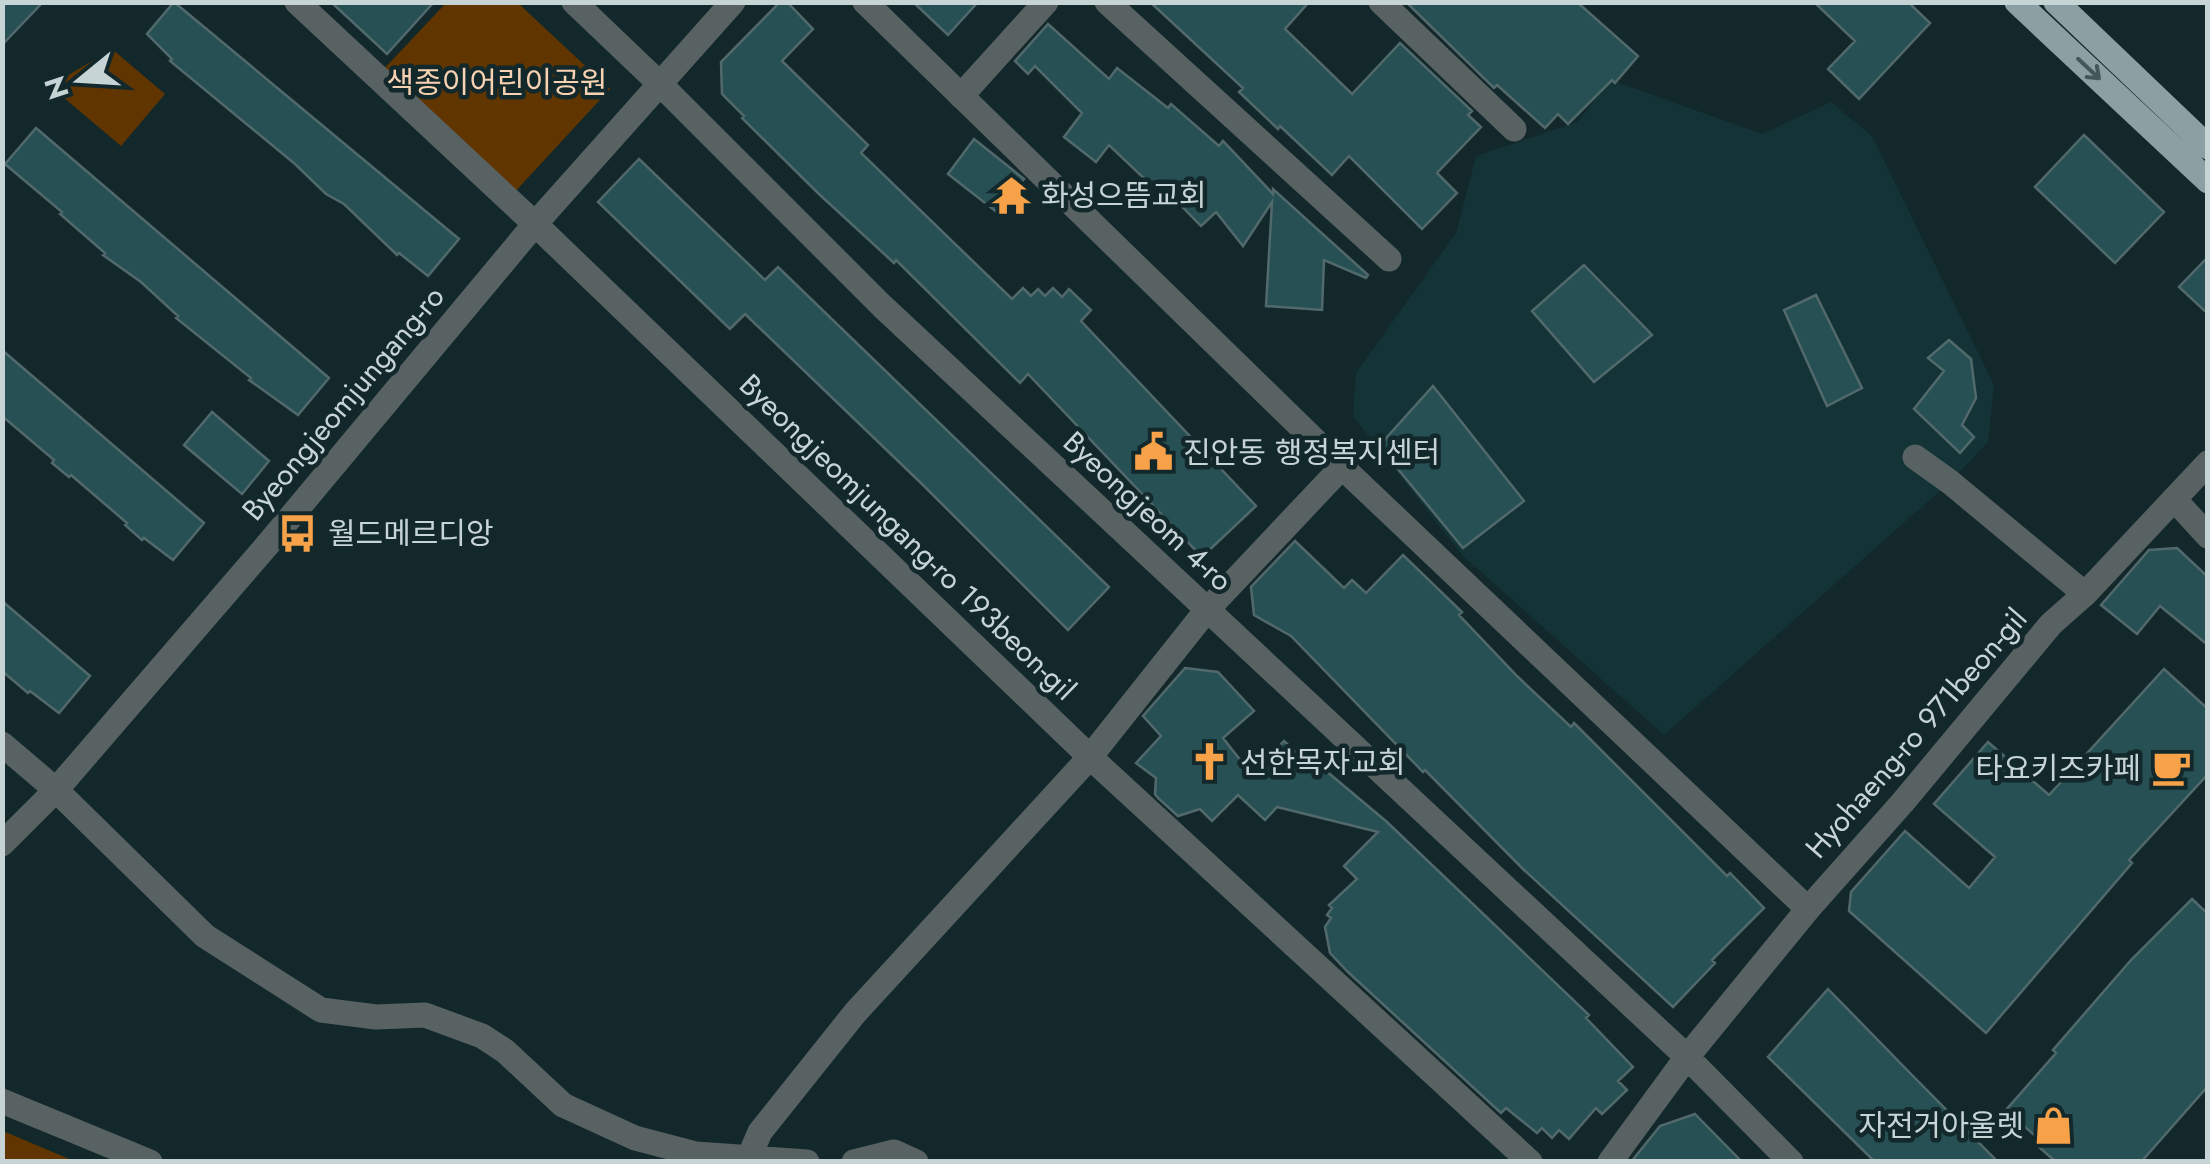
<svg xmlns="http://www.w3.org/2000/svg" width="2210" height="1164" font-family="Jost,'Noto Sans KR',sans-serif">
	<style>
		.built { fill: #133336 }
		.green { fill: #603500 }
		.building { fill: #265054; stroke: #52696c; stroke-width: 2.5 }
		.lines { fill: none; stroke-linecap: round; stroke-linejoin: round }
		.minor { stroke: #586263; stroke-width: 25 }
		.major { stroke: #8ba0a2; stroke-width: 25 }
		.oneway { stroke: #43585b }
		.labels { text-anchor: middle; dominant-baseline: central; stroke-width: 9; stroke-linejoin: round; paint-order: stroke }
		.park-label { font-size: 30px; fill: #f7d2b2; stroke: #13282b }
		.poi-label { font-size: 30px; fill: #c7d4d6; stroke: #13282b; text-anchor: start }
		.street-label { font-size: 30px; fill: #c7d4d6; stroke: #13282b }
	</style>
	<rect width="100%" height="100%" fill="#13282b"/>
	<path class="built" d="M1611,80L1762,134L1831,102L1872,136L1994,385L1988,442L1950,482L1664,735L1463,556L1353,416L1356,373L1456,233L1476,156L1577,122Z"/>
	<path class="green" d="M446,3H518L610,89L512,195L381,72Z
		M112,49L165,94L121,146L50,86Z
		M3,1131L74,1161H3Z"/>
	<path class="building" d="M2,2H43L2,45Z
		M174,2L459,239L428,276L399,253L397,255L344,204L326,194L295,164L170,61L172,59L147,34Z
		M331,2H434L387,54Z
		M780,2H787L813,29L782,61L868,145L861,153L1012,299L1023,288L1031,296L1038,289L1045,296L1053,288L1062,297L1069,289L1091,310L1081,321L1256,506L1202,557L1028,374L1020,383L896,260L894,263L820,195L742,118L744,116L722,94L721,62Z
		M913,2H978L948,35Z
		M1150,2H1309L1285,29L1352,94L1400,43L1472,111L1468,115L1481,127L1437,173L1457,193L1422,229L1349,156L1332,175L1280,126L1278,129L1239,92L1243,88Z
		M1406,2H1577L1638,56L1615,83L1612,80L1568,124L1558,114L1545,128L1497,85L1494,88Z
		M1814,2H1908L1930,23L1859,99L1828,69L1855,41Z
		M1048,24L1109,79L1117,68L1168,108L1171,104L1219,146L1223,141L1273,194V189L1368,275L1366,278L1324,260L1322,310L1266,306L1272,202L1243,246L1216,212L1201,226L1156,180L1151,185L1109,145L1096,162L1064,137L1082,113L1035,66L1028,74L1015,61Z
		M36,128L329,378L298,415L249,380L251,378L176,318L178,316L141,282L103,255L105,253L60,214L62,212L5,164Z
		M2084,135L2164,212L2115,263L2035,187Z
		M974,139L1024,179L998,213L948,174Z
		M639,159L765,280L778,267L1109,587L1068,630L922,484L745,314L730,329L598,202Z
		M2208,257V314L2179,287Z
		M1584,265L1652,335L1594,382L1532,311Z
		M1816,295L1862,388L1827,406L1784,310Z
		M1949,340L1971,359L1976,398L1962,425L1974,437L1960,453L1914,409L1944,371L1928,358Z
		M2,350L204,523L173,560L144,538L142,540L125,525L127,523L71,475L69,477L52,463L54,460L2,416Z
		M1433,386L1524,501L1463,548L1379,446Z
		M212,412L269,461L242,494L184,445Z
		M1295,541L1344,588L1352,580L1366,593L1403,555L1462,612L1459,615L1518,677L1571,727L1574,723L1727,876L1730,873L1764,908L1712,960L1715,963L1673,1007L1523,869L1425,770L1423,772L1291,636L1254,615L1251,587Z
		M2177,548L2208,577V645L2160,606L2137,634L2101,605L2149,550Z
		M2,601L90,676L59,713L30,691L28,693L2,671Z
		M1185,668L1218,672L1254,711L1223,738L1252,775L1284,741L1320,775L1325,770L1387,822L1589,1015L1586,1018L1633,1067L1618,1081L1627,1090L1602,1114L1596,1108L1569,1139L1559,1130L1552,1138L1542,1128L1537,1133L1506,1108L1501,1113L1348,972L1330,953L1325,927L1331,918L1327,915L1332,908L1329,905L1357,879L1344,866L1378,832L1277,807L1265,820L1238,795L1212,821L1200,809L1178,816L1158,798L1155,794L1156,778L1136,763L1161,736L1143,716Z
		M2164,669L2208,709V774L2129,860L2132,863L1986,1033L1849,911L1851,892L1905,831L1969,888L1995,857L1934,804L1988,742L2049,795Z
		M2192,899L2208,914V1086L2141,1162H2056L2039,1147L2041,1141L2006,1110L2056,1053L2053,1050L2131,960Z
		M1828,989L1910,1073L1998,1162H1875L1768,1057Z
		M1695,1114L1742,1162H1631L1660,1126Z"/>
	<g class="lines">
		<path class="minor" d="M297,2L535,224L1090,757L855,1013L760,1132L747,1162
			M574,2L661,85L882,306L1687,1057L1791,1162
			M865,2L1342,467L1808,909
			M1107,2L1389,259
			M1381,2L1514,129
			M961,96L1046,2
			M1915,457L1950,482L2085,594
			M1342,467L1206,611L1090,757L1530,1162
			M2174,499L2208,536
			M2,744L56,790L205,936L321,1010L376,1017L425,1015L482,1036L505,1051L563,1105L635,1138L696,1154L807,1162
			M2,844L56,790L269,543L535,224L733,2
			M2,1101L150,1162
			M854,1162L894,1152L916,1162
			M1610,1162L1687,1057L1808,909L1903,802L2051,624L2085,594L2208,463"/>
		<path class="major" d="M2017,2L2208,181
			M2056,2L2208,147"/>
	</g>
	<defs><path id="oneway-shaft" d="M-6 0H5M1.5-3L5.5 0L1.5 3" fill="none" stroke-width="1.6" stroke-linecap="round" stroke-linejoin="round" transform="scale(2.5)"/></defs>
	<use class="oneway" href="#oneway-shaft" transform="translate(2089 69) rotate(43)"/>
	<defs>
		<symbol id="temple-bare" viewBox="-9 -9 18 18"><path d="M0-6L5-2H3V0L6.5 2.5H4V6H1.5V3h-3V6H-4V2.5H-6.5L-3 0V-2H-5Z" fill="#f7a248" stroke="#13282b" stroke-width="2.5" paint-order="stroke"/></symbol>
		<symbol id="civic-bare" viewBox="-9 -9 18 18"><path d="M-.6-6.5H3V-4.5H.6V-3L4-1V1h2V6H-6V1h2V-1L-.6-3ZM-1.2 2.5V6h2.4V2.5Z" fill="#f7a248" stroke="#13282b" stroke-width="2.5" paint-order="stroke"/></symbol>
		<symbol id="bus-bare" viewBox="-9 -9 18 18"><path d="M-5-6H5V4H4V6H2V4H-2V6H-4V4H-5ZM-3.5-4V0h7V-4ZM-3.5 1.2v1.5H-2V1.2ZM2 1.2v1.5H3.5V1.2Z" fill="#f7a248" stroke="#13282b" stroke-width="2.5" paint-order="stroke"/></symbol>
		<symbol id="church-bare" viewBox="-9 -9 18 18"><path d="M-1.2-6h2.4v3.5h3.3v2.4h-3.3V6h-2.4V-.1h-3.3v-2.4h3.3Z" fill="#f7a248" stroke="#13282b" stroke-width="2.5" paint-order="stroke"/></symbol>
		<symbol id="cafe-bare" viewBox="-9 -9 18 18"><path d="M-5.5-4.5H6V0H3Q3 3.5 0 3.5H-2.5Q-5.5 3.5-5.5 0ZM3-3.2v2h1.7v-2ZM-6 4.5H4V6H-6Z" fill="#f7a248" stroke="#13282b" stroke-width="2.5" paint-order="stroke"/></symbol>
		<symbol id="shop-bare" viewBox="-9 -9 18 18"><path d="M-5-2.5h2.3a2.7 3.5 0 0 1 5.4 0H5L5.5 6h-11ZM-1.5-2.5h3a1.5 2.3 0 0 0-3 0Z" fill="#f7a248" stroke="#13282b" stroke-width="2.5" paint-order="stroke"/></symbol>
	</defs>
	<g fill-rule="evenodd">
		<use href="#temple-bare" x="984" y="168" width="55" height="55"/>
		<use href="#civic-bare" x="1126" y="424" width="55" height="55"/>
		<use href="#bus-bare" x="270" y="506" width="55" height="55"/>
		<use href="#church-bare" x="1182" y="734" width="55" height="55"/>
		<use href="#cafe-bare" x="2144" y="740" width="55" height="55"/>
		<use href="#shop-bare" x="2026" y="1098" width="55" height="55"/>
	</g>
	<g class="labels">
		<g class="park-label">
			<text x="497" y="82">색종이어린이공원</text>
		</g>
		<g class="poi-label">
			<text x="1041" y="195">화성으뜸교회</text>
			<text x="1183" y="452">진안동 행정복지센터</text>
			<text x="328" y="533">월드메르디앙</text>
			<text x="1240" y="762">선한목자교회</text>
			<text x="2141" y="768" text-anchor="end">타요키즈카페</text>
			<text x="2024" y="1125" text-anchor="end">자전거아울렛</text>
		</g>
		<g class="street-label">
			<text transform="translate(343 403) rotate(-50)">Byeongjeomjungang-ro</text>
			<text transform="translate(1148 511) rotate(43)">Byeongjeom 4-ro</text>
			<text transform="translate(908 537) rotate(44)">Byeongjeomjungang-ro 193beon-gil</text>
			<text transform="translate(1916 733) rotate(-49)">Hyohaeng-ro 971beon-gil</text>
		</g>
	</g>
	<rect width="2210" height="1164" fill="none" stroke="#c7d4d6" stroke-width="10"/>
	<g transform="translate(80 80) rotate(252)" stroke="#13282b" stroke-width="8" paint-order="stroke">
	<path d="M0-8L18 38L0 25L-18 38Z" fill="#c7d4d6"/>
	<text y="-15" font-size="28" font-weight="bold" text-anchor="middle" fill="#c7d4d6">N</text>
	</g>
</svg>
